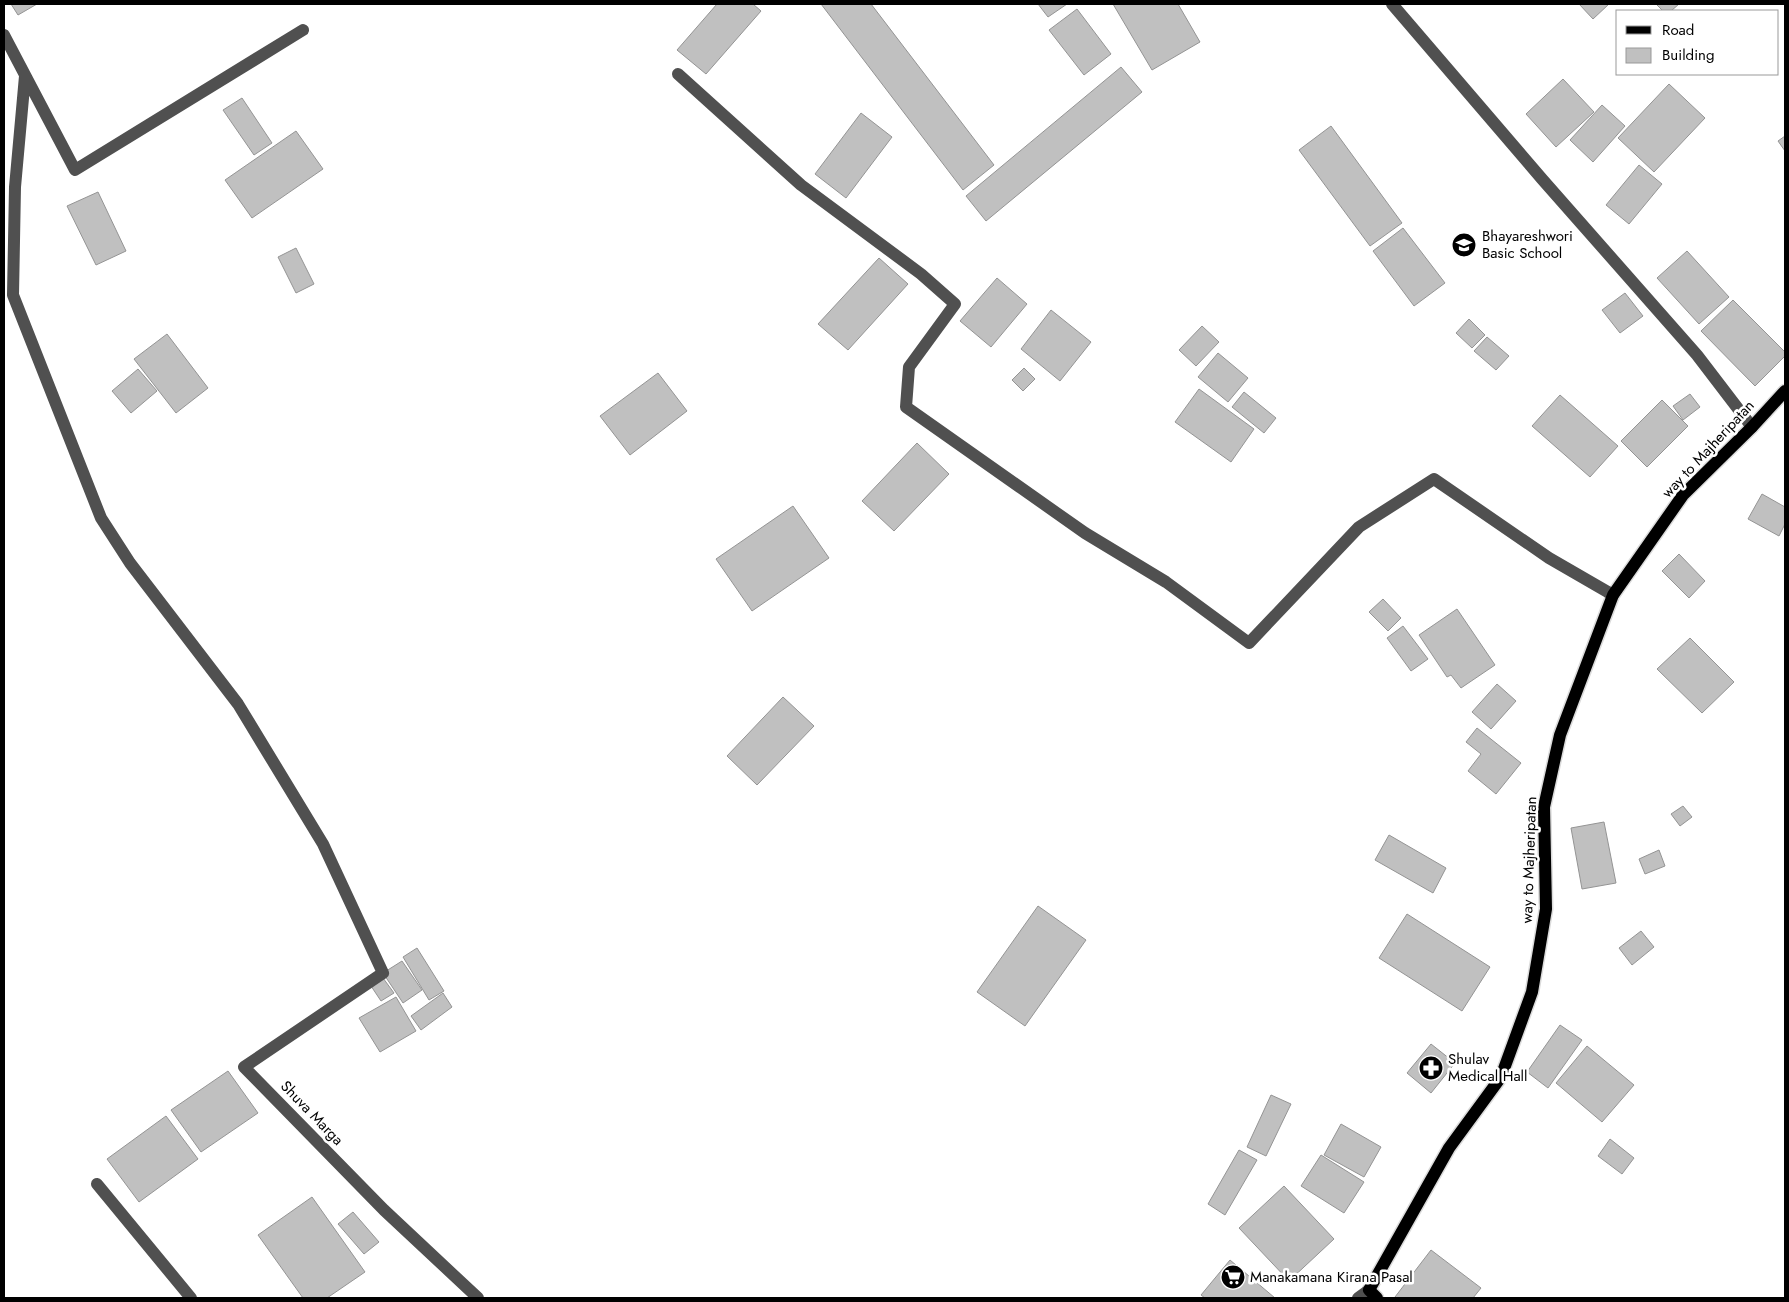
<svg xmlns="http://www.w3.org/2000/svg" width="1789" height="1302" font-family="Jost,sans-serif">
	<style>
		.building { fill: #c0c0c0; stroke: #949494 }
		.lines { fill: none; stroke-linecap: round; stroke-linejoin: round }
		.major-casing { stroke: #dbdbdb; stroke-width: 15 }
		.minor { stroke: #505050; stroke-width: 12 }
		.major { stroke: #000; stroke-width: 12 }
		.labels { text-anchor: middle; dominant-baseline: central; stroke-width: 5; stroke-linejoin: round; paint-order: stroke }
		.poi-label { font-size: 15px; fill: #000; stroke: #fff; text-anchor: start }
		.street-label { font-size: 15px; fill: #000; stroke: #fff }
	</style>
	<rect width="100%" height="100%" fill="#fff"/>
	<path class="building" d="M11,4H37L18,15Z
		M717,4H753L761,11L706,74L677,50Z
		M821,4H871L994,165L963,190Z
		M1038,4H1067L1048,17Z
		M1113,4H1178L1200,42L1152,70Z
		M1579,4H1609L1593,19Z
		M1656,4H1679L1671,11H1663Z
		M1077,9L1111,54L1084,75L1049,30Z
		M1121,67L1142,92L986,221L966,196Z
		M1563,79L1594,112L1556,147L1526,114Z
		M1669,84L1705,118L1654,172L1618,138Z
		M242,98L272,143L254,155L223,110Z
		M1602,105L1625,126L1593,162L1570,140Z
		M861,113L892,137L846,198L815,174Z
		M1331,126L1402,223L1370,246L1299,150Z
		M296,131L323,169L252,218L225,180Z
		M1785,136V151L1778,141Z
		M1639,165L1662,184L1629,224L1606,205Z
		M98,192L126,251L96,265L67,206Z
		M1403,228L1445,283L1414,306L1373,251Z
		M296,248L314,284L296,293L278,257Z
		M1687,251L1729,297L1699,324L1657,278Z
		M879,258L908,284L848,350L818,324Z
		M997,278L1027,304L991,347L960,321Z
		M1625,293L1643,316L1620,333L1602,310Z
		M1733,300L1785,352V356L1755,386L1701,331Z
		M1051,310L1091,342L1060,381L1021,349Z
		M1469,319L1485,335L1472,348L1456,333Z
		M1202,326L1219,342L1196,366L1179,350Z
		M167,334L208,388L176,413L134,359Z
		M1487,337L1509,356L1496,370L1474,351Z
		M1218,353L1248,378L1228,402L1198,377Z
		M1024,368L1035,379L1023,391L1012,380Z
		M138,369L157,391L131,413L112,391Z
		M658,373L687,411L630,455L600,416Z
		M1199,389L1254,429L1231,462L1175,422Z
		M1244,392L1276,418L1264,433L1232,407Z
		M1690,394L1700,407L1683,420L1673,406Z
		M1560,395L1618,446L1590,477L1532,426Z
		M1662,400L1688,426L1647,467L1621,441Z
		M917,443L949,474L894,531L862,501Z
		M1762,494L1785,507V524L1779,536L1748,519Z
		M793,506L829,558L752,611L716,559Z
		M1679,554L1705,581L1689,598L1662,571Z
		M1383,599L1401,618L1388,631L1369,612Z
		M1457,609L1495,665L1461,688L1451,675L1447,677L1419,635Z
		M1403,626L1428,659L1411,671L1387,638Z
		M1690,638L1734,682L1702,713L1657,669Z
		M1497,684L1516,701L1491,729L1472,712Z
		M783,697L814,726L757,785L727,756Z
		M1477,728L1521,763L1496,794L1468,771L1481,754L1466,742Z
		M1683,806L1692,817L1680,826L1671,814Z
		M1604,822L1616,883L1582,889L1571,828Z
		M1389,835L1446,868L1433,893L1375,860Z
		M1659,850L1665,866L1645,874L1639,859Z
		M1038,906L1086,940L1025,1026L977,992Z
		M1407,914L1490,967L1462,1011L1379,958Z
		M1641,931L1654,947L1632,965L1619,948Z
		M417,948L444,991L429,1000L403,957Z
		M402,961L422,990L403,1003L383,973Z
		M383,978L394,993L381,1001L371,986Z
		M443,993L452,1007L421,1030L411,1016Z
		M396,997L416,1031L380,1052L359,1018Z
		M1560,1025L1582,1040L1548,1088L1527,1072Z
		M1431,1044L1455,1063L1431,1093L1407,1073Z
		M1587,1046L1634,1085L1602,1122L1556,1083Z
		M228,1071L258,1113L201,1152L171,1110Z
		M1271,1095L1291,1104L1266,1156L1247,1147Z
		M166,1116L198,1159L139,1202L107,1159Z
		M1341,1124L1381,1147L1364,1177L1324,1155Z
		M1610,1139L1634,1158L1622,1174L1598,1156Z
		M1239,1150L1257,1160L1225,1215L1208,1204Z
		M1321,1155L1364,1182L1344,1213L1301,1186Z
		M1284,1186L1334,1239L1289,1281L1239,1228Z
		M312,1197L365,1272L327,1298H303L258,1235Z
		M353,1212L379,1242L364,1254L338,1224Z
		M1431,1250L1481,1288L1473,1298H1397L1395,1297Z
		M1230,1260L1275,1298H1205L1201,1295Z"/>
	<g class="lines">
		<defs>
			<path id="major" d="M1377,1298L1369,1290L1449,1148L1501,1077L1532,992L1546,909L1544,807L1560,735L1613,595L1683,495L1752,427L1785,391"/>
		</defs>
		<use href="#major" class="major-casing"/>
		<path class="minor" d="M1392,4L1542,179L1697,355L1752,427
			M4,35L75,170L303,30
			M678,74L801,185L921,274L955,304L909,367L906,407L1085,533L1166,582L1249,643L1359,527L1434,479L1549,558L1613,595
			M25,76L15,187L13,295L101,518L130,563L238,704L323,844L383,973L244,1067L384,1210L478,1298
			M97,1184L191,1298
			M1358,1298L1369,1290"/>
		<use href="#major" class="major"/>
	</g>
	<defs>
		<symbol id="school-disc" viewBox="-11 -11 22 22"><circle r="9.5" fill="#000" stroke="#fff"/><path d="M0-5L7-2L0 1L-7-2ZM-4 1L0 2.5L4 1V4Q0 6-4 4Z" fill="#fff"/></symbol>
		<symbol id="pharmacy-disc" viewBox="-11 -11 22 22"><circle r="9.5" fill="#000" stroke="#fff"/><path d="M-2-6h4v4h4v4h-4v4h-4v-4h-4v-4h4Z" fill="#fff"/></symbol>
		<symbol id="supermarket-disc" viewBox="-11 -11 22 22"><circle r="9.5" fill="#000" stroke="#fff"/><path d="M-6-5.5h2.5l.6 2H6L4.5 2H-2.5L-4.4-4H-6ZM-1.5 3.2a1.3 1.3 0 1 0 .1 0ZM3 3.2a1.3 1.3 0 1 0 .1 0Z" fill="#fff"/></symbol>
	</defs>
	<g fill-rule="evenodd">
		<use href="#school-disc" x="1450" y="231" width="28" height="28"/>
		<use href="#pharmacy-disc" x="1417" y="1054" width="28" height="28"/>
		<use href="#supermarket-disc" x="1219" y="1263" width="28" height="28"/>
	</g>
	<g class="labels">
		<g class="poi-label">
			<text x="1482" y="236">Bhayareshwori<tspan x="1482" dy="17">Basic School</tspan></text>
			<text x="1448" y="1059">Shulav<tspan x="1448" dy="17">Medical Hall</tspan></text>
			<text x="1250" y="1277">Manakamana Kirana Pasal</text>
		</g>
		<g class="street-label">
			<text transform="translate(1708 449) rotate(-47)">way to Majheripatan</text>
			<text transform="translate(1529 860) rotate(-88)">way to Majheripatan</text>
			<text transform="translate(312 1113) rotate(46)">Shuva Marga</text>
		</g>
	</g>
	<rect width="1789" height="1302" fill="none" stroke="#000000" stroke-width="10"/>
	<rect x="1616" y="10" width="162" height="65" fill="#ffffff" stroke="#999999"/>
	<rect x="1626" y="26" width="25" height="8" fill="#000000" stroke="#999999"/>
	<text x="1662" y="35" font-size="15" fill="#000000">Road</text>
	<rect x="1626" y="48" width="25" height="15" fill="#c0c0c0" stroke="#999999"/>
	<text x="1662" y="60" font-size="15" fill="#000000">Building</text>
</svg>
